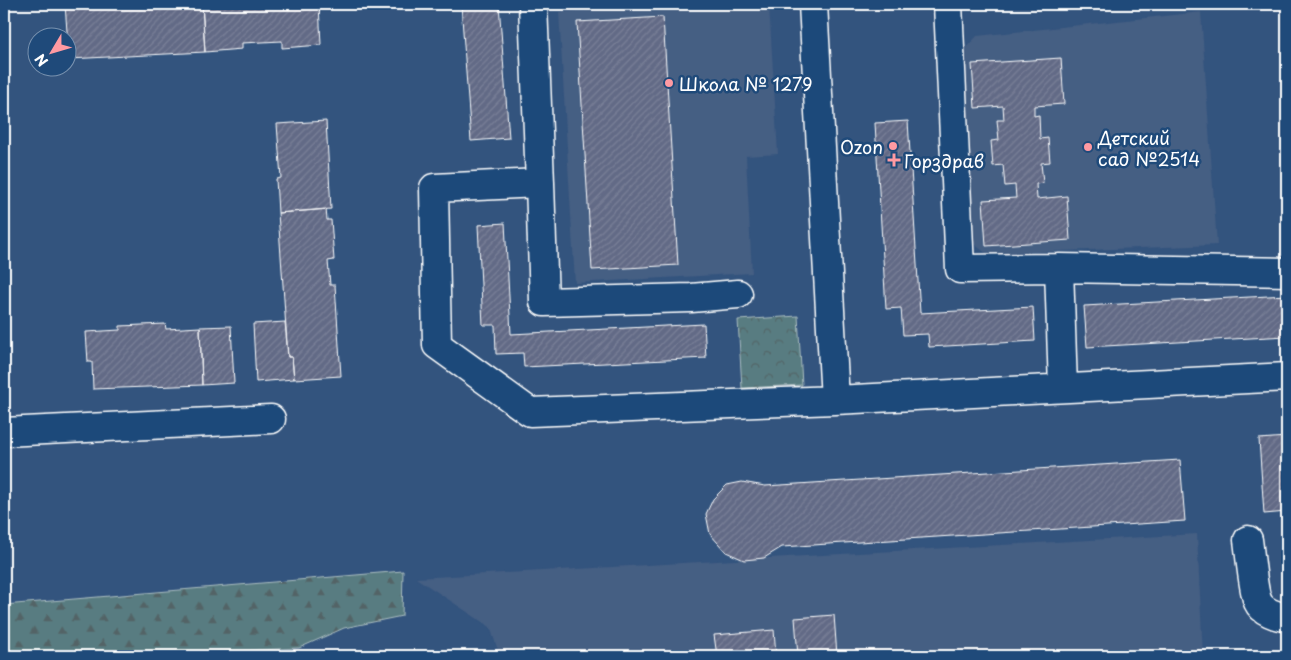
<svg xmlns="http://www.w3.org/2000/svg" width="1291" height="660" font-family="'Playpen Sans',sans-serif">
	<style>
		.built { fill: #455e83 }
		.forest { fill: url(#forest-firs); stroke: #acbec0 }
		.park { fill: url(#park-crowns); stroke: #acbec0 }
		.building { fill: url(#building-hatch); stroke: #fff }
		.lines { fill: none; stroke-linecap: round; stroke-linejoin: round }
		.minor-casing { stroke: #fff; stroke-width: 31 }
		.minor { stroke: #1f4a7a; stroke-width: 28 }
		.poi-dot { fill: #ff9aa2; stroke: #1f4a7a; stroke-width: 2 }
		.labels { text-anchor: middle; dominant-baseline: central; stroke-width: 5; stroke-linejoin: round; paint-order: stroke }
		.poi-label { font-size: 18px; fill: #fff; stroke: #1f4a7a; text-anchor: start }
	</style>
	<defs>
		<pattern id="forest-firs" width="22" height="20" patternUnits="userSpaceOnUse" patternTransform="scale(1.25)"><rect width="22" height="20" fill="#587c81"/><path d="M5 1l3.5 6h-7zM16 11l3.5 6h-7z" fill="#526466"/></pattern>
		<pattern id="park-crowns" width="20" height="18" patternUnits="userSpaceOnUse" patternTransform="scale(1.25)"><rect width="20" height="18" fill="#587c81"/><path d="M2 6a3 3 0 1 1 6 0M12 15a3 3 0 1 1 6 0" fill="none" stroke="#526466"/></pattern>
		<pattern id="building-hatch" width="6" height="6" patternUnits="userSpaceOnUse" patternTransform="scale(1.25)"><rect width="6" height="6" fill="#626a86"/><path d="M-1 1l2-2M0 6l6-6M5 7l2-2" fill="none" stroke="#7a8098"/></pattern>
	</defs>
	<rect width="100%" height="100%" fill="#33547e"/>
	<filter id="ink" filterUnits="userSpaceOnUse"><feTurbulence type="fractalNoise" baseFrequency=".02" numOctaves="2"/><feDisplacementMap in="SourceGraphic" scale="10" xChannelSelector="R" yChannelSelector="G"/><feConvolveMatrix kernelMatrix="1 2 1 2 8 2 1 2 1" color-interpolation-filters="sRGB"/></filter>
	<g filter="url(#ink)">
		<path class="built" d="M700,4H769L778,154L746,156L752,273L575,283L559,12Z
			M1201,12L1217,245L987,254L970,241L961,53L977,36Z
			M1197,534L1203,656H500L490,627L416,578Z"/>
		<path class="forest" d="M403,571L402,616L344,628L299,648L144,656H4V605Z"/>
		<path class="park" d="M798,316L802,385L742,388L738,320Z"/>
		<path class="building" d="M65,4H202L205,52L69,59Z
			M202,4H319L321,45L282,48V41L242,43V49L205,52Z
			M461,4H499L509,138L471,141Z
			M663,17L678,265L592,270L577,22Z
			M1061,58L1064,104L1034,106V116L1039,115L1040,139L1048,138L1050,162L1041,163L1043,183L1036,184L1037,199L1067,196L1070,240L986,246L983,200L1016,198L1015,185L1005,186L1003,165L993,166L991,141L999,140L997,120H1004L1003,106L975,108L972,64Z
			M326,121L331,209L278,213L276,179L281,178L277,124Z
			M908,121L920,313L1033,307L1035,341L929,347L928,334L903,335L901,308L886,309L875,123Z
			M326,209L327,220H331L334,260L328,261L330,285H335L341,376L294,379L292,357H288L278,213Z
			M505,223L511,334L704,324L706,358L524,367L523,353L496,354L495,325H483L478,225Z
			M1287,295V336L1087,347L1084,306Z
			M285,322L288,357H292L294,379L256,382L253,324Z
			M165,324L166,329L200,327L202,385L93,389L92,362H88L86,332L120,330V326Z
			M231,326L234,383L202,385L200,327Z
			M1287,437V512L1264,514L1259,439Z
			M1180,460L1185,521L782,547L764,558L744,560L726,552L710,534L706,514L713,499L727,485L742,482L765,486Z
			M834,615L837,656H798L795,618Z
			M774,630L776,656H717L714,635Z"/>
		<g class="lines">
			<defs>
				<path id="minor" d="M533,4L540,183L434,188L437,345L530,412L835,400L1287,377
					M813,4L835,400
					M948,4L960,269L1059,268L1287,272
					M540,183L544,302L691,298L738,294
					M1059,268L1063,388
					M4,432L271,419
					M1248,540C1250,553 1253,592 1258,602C1262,611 1277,617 1287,617"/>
			</defs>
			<use href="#minor" class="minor-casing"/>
			<use href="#minor" class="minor"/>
		</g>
	</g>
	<g class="poi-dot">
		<circle cx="669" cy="83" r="5"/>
		<circle cx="893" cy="146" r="5"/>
		<circle cx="1088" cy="147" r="5"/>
		<path d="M891.5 152.5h5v5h5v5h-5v5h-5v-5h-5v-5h5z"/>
	</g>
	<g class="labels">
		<g class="poi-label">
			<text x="679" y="83">Школа № 1279</text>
			<text x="1098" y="137">Детский<tspan x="1098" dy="21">сад №2514</tspan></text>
			<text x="883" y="146" text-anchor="end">Ozon</text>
			<text x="904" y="160">Горздрав</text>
		</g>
	</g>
	<rect width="1291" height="660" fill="none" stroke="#1f4a7a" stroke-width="20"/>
	<rect x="10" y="10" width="1271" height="640" fill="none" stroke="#fff" stroke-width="2" filter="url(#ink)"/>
	<g transform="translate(52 52) rotate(232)"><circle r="24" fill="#1f4a7a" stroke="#7992af"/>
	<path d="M0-4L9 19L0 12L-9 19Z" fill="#ff9aa2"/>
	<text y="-8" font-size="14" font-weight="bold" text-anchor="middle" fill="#ffffff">N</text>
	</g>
</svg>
